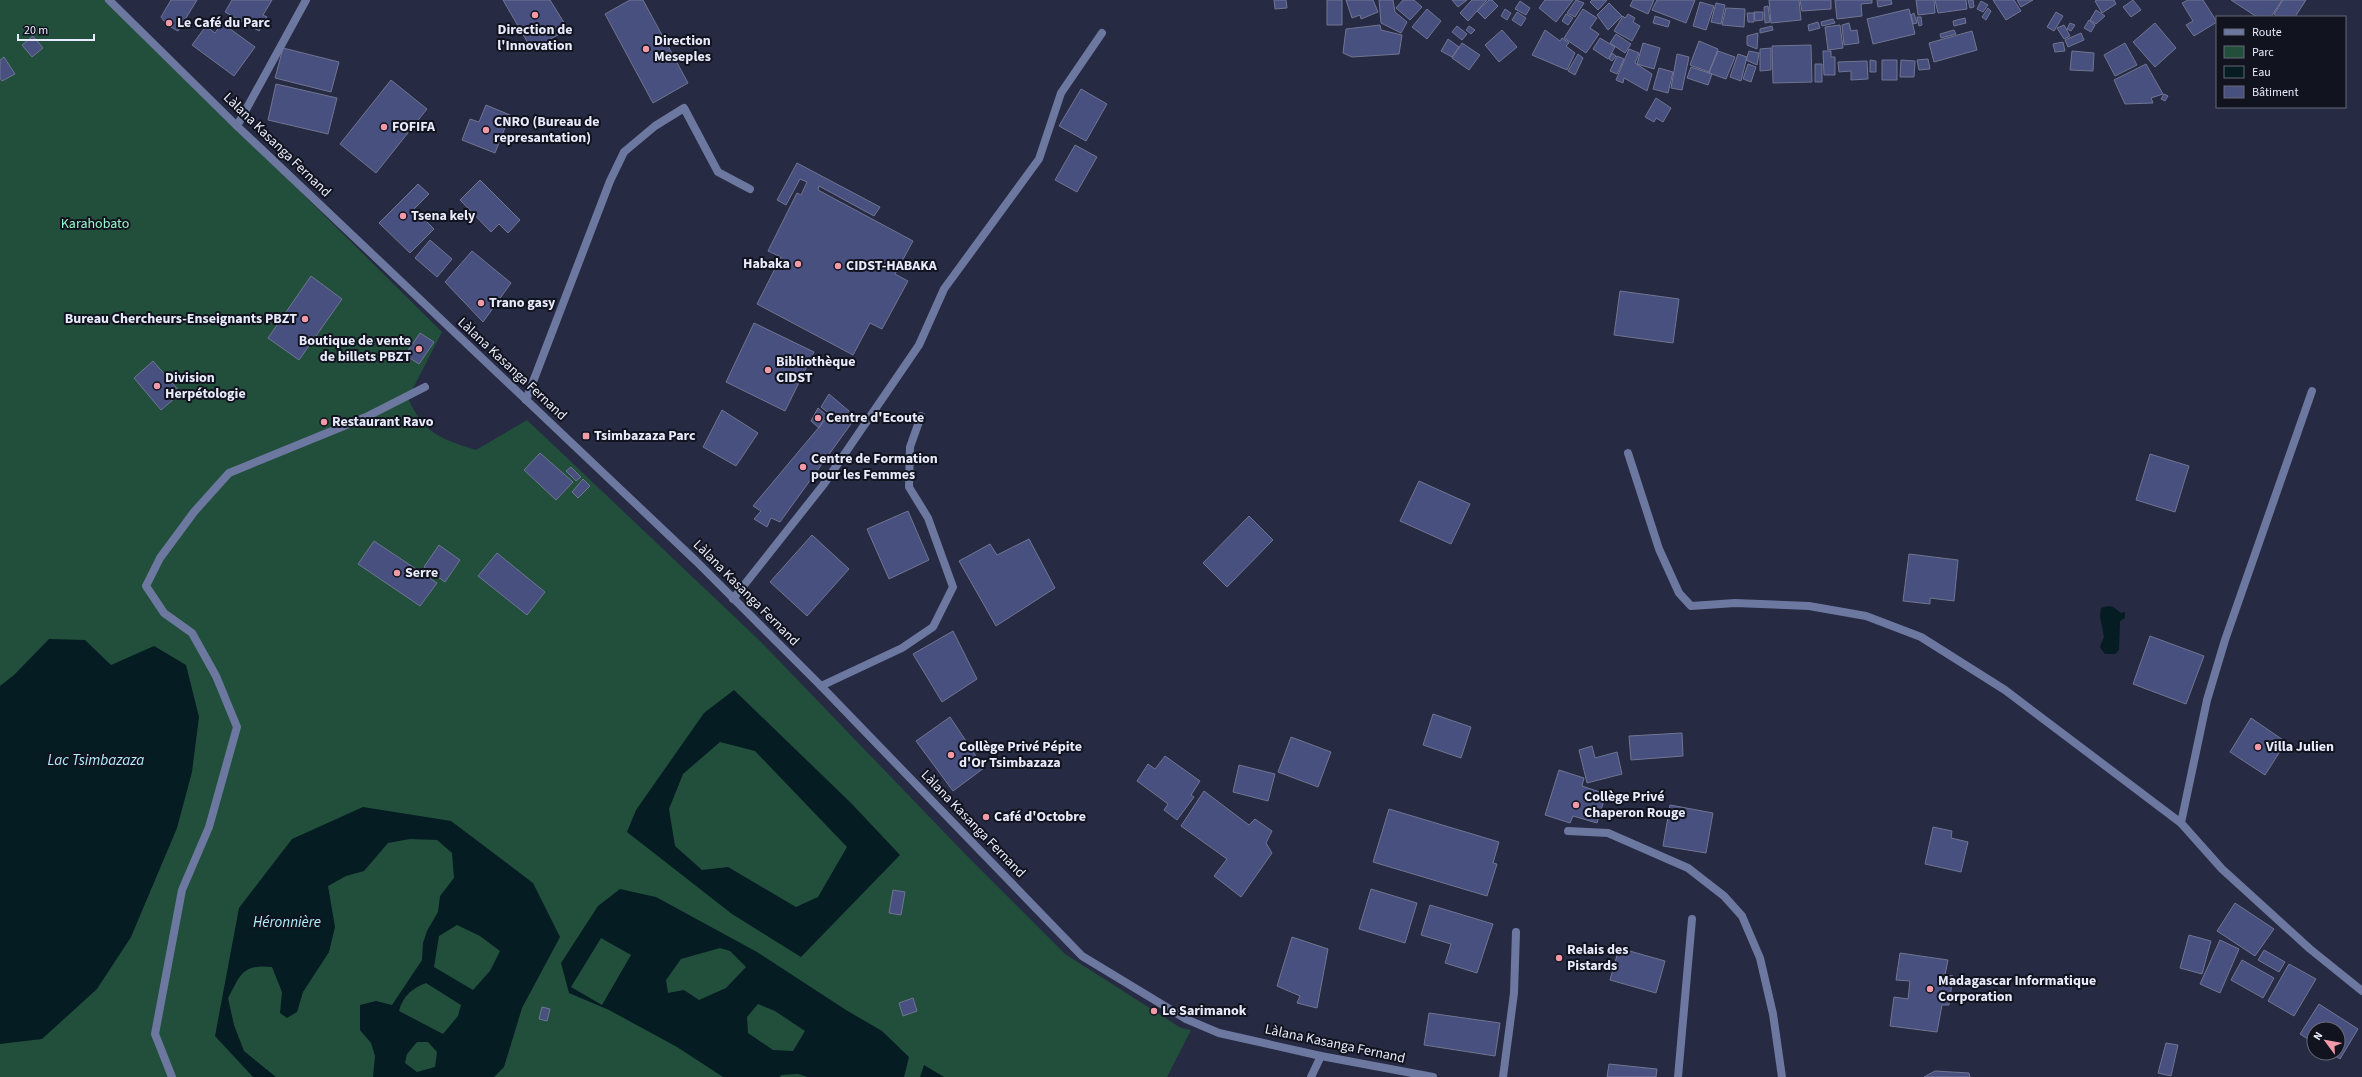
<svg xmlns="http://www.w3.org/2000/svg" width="2362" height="1077" font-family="'Source Sans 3',sans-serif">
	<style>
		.green { fill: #224f3b }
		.water { fill: #051c22; fill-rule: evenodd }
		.building { fill: #48507f; stroke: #707592 }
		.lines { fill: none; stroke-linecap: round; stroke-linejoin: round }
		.service { stroke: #6c78a0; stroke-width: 8 }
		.minor { stroke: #6c78a0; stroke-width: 8 }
		.tertiary { stroke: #6c78a0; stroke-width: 8 }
		.poi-dot { fill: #f39aa9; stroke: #11131e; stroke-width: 1.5 }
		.labels { text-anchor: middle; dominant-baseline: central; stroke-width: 4; stroke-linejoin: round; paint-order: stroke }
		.poi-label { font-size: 14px; font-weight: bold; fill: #e8ebfb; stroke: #11131e; text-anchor: start }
		.street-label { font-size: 14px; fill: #e8ebfb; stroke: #11131e }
		.park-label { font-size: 14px; fill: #98f5c9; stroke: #11131e }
		.water-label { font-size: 15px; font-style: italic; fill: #b1eefe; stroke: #11131e }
	</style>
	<rect width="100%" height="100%" fill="#262a42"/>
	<path class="green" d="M0,0H107L442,332L408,398C423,434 442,439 476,450L527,420L760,641L968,857L1065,954L1181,1028L1191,1030L1167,1077H0Z"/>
	<path class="water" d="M2108,606L2113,607L2121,613L2125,612V618L2120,621L2119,650L2115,654H2105L2100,647L2104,637L2100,616L2101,608Z
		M49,639L85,640L111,665L154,646L186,665L199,717L192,772L177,828L131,937L97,989L42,1039L0,1044V686L14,675Z
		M734,690L851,803L900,855L801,957L732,914L627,832L636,810L704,713ZM720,742L755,751L847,847L818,897L796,907L728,867L702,870L675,846L669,809L683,774Z
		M363,807L451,821L533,883L560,937L522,1008L504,1067L494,1077H373L375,1056L371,1043L360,1030V1005L376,1001L392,1005L422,960L423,943L427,931L438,912L440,896L454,878L452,853L437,840L410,839L388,843L364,871L346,876L328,886L335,927L329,952L303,992L297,1012L287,1018L280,1013L282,992L272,967C242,964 241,974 228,998L234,1025L244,1051L276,1077H253L215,1036L239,908L292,839ZM457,925L480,936L500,951L490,971L473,990L434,967L439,936ZM426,983L461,1005L458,1016L443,1034L399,1011C403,996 411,989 426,983ZM417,1042H428L437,1052L435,1067L417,1072L405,1063L407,1054Z
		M620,889L656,897L757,952L846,1010L882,1031L909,1057L904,1077H808L798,1074L781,1075L780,1077H723L677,1047L609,1010L569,993L561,963L598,906ZM601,938L631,955L602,1005L571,987ZM720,948L730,951L746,967L726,988L699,1000L684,990L668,993L666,980L681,959ZM758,1004L775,1011L805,1031L793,1051L773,1050L748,1033L747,1017Z
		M924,1065L944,1077H920Z"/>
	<path class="building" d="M171,0H197L178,31L167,25L161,17Z
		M232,0H272L263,15L267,17L259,31L225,12Z
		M503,0H550L568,29L532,50Z
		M630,0H643L688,83L653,103L605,14Z
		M1274,0H1286L1287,8L1275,9Z
		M1327,0H1342V25H1327Z
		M1346,0H1373L1378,12L1361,19L1360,15L1352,18Z
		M1379,0H1393L1395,12L1407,22L1401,33L1381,23Z
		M1403,0H1414L1422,7L1410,20L1396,8Z
		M1452,0H1467L1458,7Z
		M1472,0H1487L1468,21L1460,13Z
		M1489,0H1492L1498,6L1485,19L1477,11Z
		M1545,0H1573L1556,22L1539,8Z
		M1576,0L1584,3L1575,17L1567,13Z
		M1592,0H1607L1598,10L1590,2Z
		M1633,0H1654L1648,14L1630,6Z
		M1657,0H1695L1686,23L1652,10Z
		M1769,0H1799L1801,20L1771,23Z
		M1800,0H1831V9L1802,11Z
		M1835,0H1872V3L1861,4L1862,16L1837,19Z
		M1877,0H1891L1892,4L1878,7Z
		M1916,0H1934L1935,13L1918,15Z
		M1935,0H1966L1967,9L1938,13Z
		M1968,0H1973L1974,7L1970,8Z
		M1993,0H2014L2021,11L2006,20Z
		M2017,0H2033L2021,7Z
		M2097,0H2114L2116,4L2102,13L2095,1Z
		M2133,0L2141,10L2131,17L2123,7Z
		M2188,0H2203L2217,22L2194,36L2186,25L2193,21L2182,3Z
		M2231,0H2282L2271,17H2257Z
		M2283,0H2306L2295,17H2278L2274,14Z
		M1520,1L1530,8L1526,15L1515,9Z
		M1981,1L1988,5L1983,12L1977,9Z
		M1700,2L1714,6L1706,30L1693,26Z
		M1609,3L1622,16L1608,30L1597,15Z
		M1716,3L1725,5L1721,24L1711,22Z
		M1768,6L1770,22L1765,23L1764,7Z
		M1726,8L1745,9L1744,27L1722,25Z
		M1988,8L1991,11L1986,20L1982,17Z
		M1427,9L1441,21L1427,39L1412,27Z
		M1505,9L1511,13L1507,20L1501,16Z
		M1583,9L1597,18L1590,28L1599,34L1586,53L1564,38Z
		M1909,9L1915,34L1873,44L1867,19Z
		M2096,10L2105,16L2096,24L2090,20Z
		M1517,12L1526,18L1521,26L1512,20Z
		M1754,12H1763V20L1755,21Z
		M2056,12L2063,16L2054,31L2047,27Z
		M1747,13H1754V22H1748Z
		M1914,13L1917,23L1913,24L1911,15Z
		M1566,14L1573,18L1568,25L1562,21Z
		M1628,14L1635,18L1633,22L1640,26L1632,41L1614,31L1623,16L1625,18Z
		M1655,16L1670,21L1668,27L1653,23Z
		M1917,17H1921L1922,25L1919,26Z
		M1965,18L1966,23L1954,26L1953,21Z
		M1833,19L1835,23L1822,26L1821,22Z
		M2089,20L2095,25L2091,32L2084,28Z
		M1818,22L1820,28L1809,31L1808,25Z
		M222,23L255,47L234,76L192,45L206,26L215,33Z
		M1849,23L1851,31L1857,30L1859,43L1844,45L1842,25Z
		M2070,23L2075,25L2071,31L2067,29Z
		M2155,23L2176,48L2155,67L2133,42Z
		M1380,25L1381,30L1402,35L1399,54L1352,57L1343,53L1346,29Z
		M1840,25L1843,48L1828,50L1825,27Z
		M2064,25L2070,36L2064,39L2057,28Z
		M1457,26L1467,34L1462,40L1452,32Z
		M1469,26L1475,30L1471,34L1466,30Z
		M1772,26L1773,30L1760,33V29Z
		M1502,30L1517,47L1499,62L1485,45Z
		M1545,30L1560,41L1562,38L1569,43L1566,46L1575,53L1567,70L1532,55Z
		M1954,30L1956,34L1941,38L1940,34Z
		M1972,31L1977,50L1934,62L1929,43Z
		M1758,33L1757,49L1747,45V36Z
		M2081,33L2084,40L2068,47L2065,40Z
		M1616,34L1631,44L1625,53L1610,43Z
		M33,36L43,48L32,57L22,45Z
		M1600,38L1615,47L1608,59L1593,49Z
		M1448,39L1459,47L1452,57L1441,51Z
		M1699,41L1718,49L1709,72L1690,65Z
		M2063,42L2065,51L2055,52L2053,44Z
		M1462,43L1480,55L1469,70L1452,58Z
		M1643,43L1660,48L1654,69L1637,64Z
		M2125,43L2137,65L2115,76L2104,55Z
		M1811,45L1812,82L1773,83L1772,46Z
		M283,48L339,62L331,92L275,78Z
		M1771,48V70L1760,71V49Z
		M1629,49L1639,53L1635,63L1652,74L1647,91L1624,78L1623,83L1616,80Z
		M1718,51L1735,57L1726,79L1709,73Z
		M1749,51L1759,53L1757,65L1746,60Z
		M1823,51H1831V57H1835V75H1824Z
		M2072,51L2094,53L2093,71L2070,70Z
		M1612,53L1616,56L1612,61L1609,59Z
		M1578,54L1583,58L1575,75L1568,71Z
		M1677,54L1689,57L1682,90L1671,88Z
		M1738,54L1747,57L1741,81L1730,77Z
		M1617,56L1624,59L1617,74L1610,71Z
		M4,57L15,74L2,81L0,78V60Z
		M1928,59L1930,69L1919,70L1917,60Z
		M1870,60L1876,61V72H1870Z
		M1882,60H1897V80H1882Z
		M1901,60L1915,61L1914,77H1900Z
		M1867,61L1868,79L1851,80V71L1839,72L1838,62Z
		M1748,64L1756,67L1751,82L1743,79Z
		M1815,64H1822V82H1815Z
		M2146,64L2163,94L2151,98L2153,103L2125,104L2114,80Z
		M1691,67L1712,74L1708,85L1687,78Z
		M1659,68L1673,72L1668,93L1653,89Z
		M391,80L427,109L376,173L340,144Z
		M276,84L337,98L328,134L268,120Z
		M1081,89L1107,104L1086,141L1059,126Z
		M2164,94L2168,96L2165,101L2161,99Z
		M1656,98L1671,108L1663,122L1656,118L1654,122L1645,117Z
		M486,105L510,115L495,153L462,140L470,119L479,122Z
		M1075,145L1097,157L1077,192L1055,180Z
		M797,163L880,207L874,216L819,186L818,190L913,241L895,274L908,281L882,329L870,323L853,355L757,304L781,257L768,251L797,193L801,195L807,182L800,179L786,205L777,200Z
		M480,180L520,220L508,233L499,224L491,232L460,200Z
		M418,184L429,194L414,209L434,229L410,253L379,223Z
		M430,240L452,259L437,277L415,258Z
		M472,251L511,283L483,322L445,282Z
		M311,276L342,299L299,360L268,338Z
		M1620,291L1679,299L1673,343L1614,335Z
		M754,323L814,352L785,411L726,382Z
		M420,333L434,342L419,364L405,355Z
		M153,361L181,393L161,410L134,378Z
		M829,394L856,417L780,522L771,518L767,527L754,519L761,511L753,506L830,414L821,407Z
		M818,408L826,415L819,428L811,421Z
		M722,410L758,433L736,466L703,447Z
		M540,453L573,482L556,500L524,470Z
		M2150,454L2189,466L2175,512L2136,500Z
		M571,467L581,477L576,481L566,471Z
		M583,479L590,486L578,498L572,492Z
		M1419,481L1470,504L1451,544L1400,521Z
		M908,511L929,560L889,579L867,529Z
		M1249,516L1273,540L1227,587L1203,563Z
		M812,535L849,569L807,616L770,582Z
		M1029,539L1055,588L996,626L959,561L990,544L997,555Z
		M374,541L437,583L420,606L358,564Z
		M439,545L460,560L445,582L424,567Z
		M497,553L545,592L527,615L478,576Z
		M1909,554L1958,560L1954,601L1930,598V604L1903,601Z
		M953,631L977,679L942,702L913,654Z
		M2150,636L2204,656L2186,704L2133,684Z
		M1433,714L1471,727L1461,758L1423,745Z
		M950,717L984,768L953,791L916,741Z
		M2251,718L2286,742L2265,775L2230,752Z
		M1682,733L1683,756L1631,760L1629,736Z
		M1291,737L1331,752L1318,787L1278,772Z
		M1592,746L1595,758L1617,752L1622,774L1587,783L1579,750Z
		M1165,756L1200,781L1191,795L1194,797L1177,820L1164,810L1168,804L1137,781L1148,764L1155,769Z
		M1239,765L1275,774L1268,801L1233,792Z
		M1559,770L1584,778L1582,786L1606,794L1597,823L1573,816L1570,823L1545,815Z
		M1204,791L1249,825L1255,819L1272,831L1266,843L1272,853L1241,897L1214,876L1227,859L1181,826Z
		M1670,805L1713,813L1706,853L1663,846Z
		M1389,809L1499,842L1493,863L1497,864L1487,896L1373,862Z
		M1933,827L1952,831L1951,838L1968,842L1961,872L1925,864Z
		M1371,889L1417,903L1405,943L1359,929Z
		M893,890L905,892L901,915L889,913Z
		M2235,903L2274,929L2255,956L2217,931Z
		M1430,905L1493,924L1477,973L1445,963L1451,944L1421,935Z
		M2189,935L2211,941L2202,974L2180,968Z
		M1292,937L1328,949L1317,1008L1297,1003L1300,996L1277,986Z
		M2220,940L2239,949L2220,993L2200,984Z
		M1619,948L1665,961L1656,993L1610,980Z
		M2264,950L2285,962L2279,972L2258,960Z
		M1900,953L1948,960L1945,975L1953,976L1949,1005H1942L1937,1032L1890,1026L1894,997L1908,999L1910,981L1896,980Z
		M2242,960L2274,978L2263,998L2231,980Z
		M2289,964L2316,979L2294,1016L2268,1001Z
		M913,998L917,1011L903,1016L899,1003Z
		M2319,1004L2358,1029L2340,1059L2331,1053H2338V1029H2314V1043L2300,1034Z
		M542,1007L550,1009L547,1021L539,1019Z
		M1429,1013L1500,1023L1495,1056L1424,1045Z
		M2166,1043L2178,1045L2171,1076L2158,1073Z
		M1609,1064L1657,1069L1656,1077H1607Z
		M1935,1071L1969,1073L1970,1077H1924Z"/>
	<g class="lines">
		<path class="service" d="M526,400L610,181L624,152L655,126L684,108L718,172L750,189
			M733,599L824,484L919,345L944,289L1039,159L1061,93L1102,33
			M821,686L902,648L933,627L953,587L928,518L909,487L910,447L921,416
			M172,1077L155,1034L182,890L209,827L237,727L216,676L192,633L164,613L146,586L160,558L194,512L229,473L366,417L425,387
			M1503,1077L1514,993L1516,932"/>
		<path class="minor" d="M237,126L306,0
			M1628,453L1659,549L1679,593L1691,606L1735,603L1809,606L1866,616L1921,637L2005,690L2181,823L2222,869L2310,949L2362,991
			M2181,823L2207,700L2225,640L2312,391
			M1568,831L1608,833L1688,868L1724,896L1742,916L1760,958L1773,1014L1782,1077
			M1311,1077L1321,1056
			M1678,1077L1692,919"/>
		<path class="tertiary" d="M109,0L237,126L696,561L821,686L1082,956L1186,1019L1219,1033L1321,1056L1433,1077"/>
	</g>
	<g class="poi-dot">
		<circle cx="535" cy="15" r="4"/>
		<circle cx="169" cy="23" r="4"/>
		<circle cx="646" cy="49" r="4"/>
		<circle cx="384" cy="127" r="4"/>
		<circle cx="486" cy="130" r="4"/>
		<circle cx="403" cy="216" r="4"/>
		<circle cx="798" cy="264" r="4"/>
		<circle cx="838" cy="266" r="4"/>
		<circle cx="481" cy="303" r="4"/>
		<circle cx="305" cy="319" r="4"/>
		<circle cx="419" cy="349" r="4"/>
		<circle cx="768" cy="370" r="4"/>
		<circle cx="157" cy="386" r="4"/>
		<circle cx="818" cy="418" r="4"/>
		<circle cx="324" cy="422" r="4"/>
		<rect x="582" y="432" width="8" height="8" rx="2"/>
		<circle cx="803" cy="467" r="4"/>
		<circle cx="397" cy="573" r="4"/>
		<circle cx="2258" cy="747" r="4"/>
		<circle cx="951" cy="755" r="4"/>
		<circle cx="1576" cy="805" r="4"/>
		<circle cx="986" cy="817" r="4"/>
		<circle cx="1559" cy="958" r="4"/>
		<circle cx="1930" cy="989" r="4"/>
		<circle cx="1154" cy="1011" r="4"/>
	</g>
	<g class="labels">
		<g class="poi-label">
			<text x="177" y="23">Le Café du Parc</text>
			<text x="535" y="30" text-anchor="middle">Direction de<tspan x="535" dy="16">l'Innovation</tspan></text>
			<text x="654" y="41">Direction<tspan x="654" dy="16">Meseples</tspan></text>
			<text x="494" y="122">CNRO (Bureau de<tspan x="494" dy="16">represantation)</tspan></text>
			<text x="392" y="127">FOFIFA</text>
			<text x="411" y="216">Tsena kely</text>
			<text x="790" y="264" text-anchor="end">Habaka</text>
			<text x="846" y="266">CIDST-HABAKA</text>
			<text x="489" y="303">Trano gasy</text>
			<text x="297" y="319" text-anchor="end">Bureau Chercheurs-Enseignants PBZT</text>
			<text x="411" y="341" text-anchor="end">Boutique de vente<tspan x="411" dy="16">de billets PBZT</tspan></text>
			<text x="776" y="362">Bibliothèque<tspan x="776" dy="16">CIDST</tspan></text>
			<text x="165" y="378">Division<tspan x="165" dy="16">Herpétologie</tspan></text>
			<text x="826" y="418">Centre d'Ecoute</text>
			<text x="332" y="422">Restaurant Ravo</text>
			<text x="594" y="436">Tsimbazaza Parc</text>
			<text x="811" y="459">Centre de Formation<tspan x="811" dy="16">pour les Femmes</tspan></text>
			<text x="405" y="573">Serre</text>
			<text x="959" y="747">Collège Privé Pépite<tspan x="959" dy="16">d'Or Tsimbazaza</tspan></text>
			<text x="2266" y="747">Villa Julien</text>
			<text x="1584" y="797">Collège Privé<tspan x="1584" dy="16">Chaperon Rouge</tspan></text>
			<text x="994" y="817">Café d'Octobre</text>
			<text x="1567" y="950">Relais des<tspan x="1567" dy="16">Pistards</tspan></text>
			<text x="1938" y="981">Madagascar Informatique<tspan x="1938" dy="16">Corporation</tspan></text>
			<text x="1162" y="1011">Le Sarimanok</text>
		</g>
		<g class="street-label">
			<text transform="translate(277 145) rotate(44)">Làlana Kasanga Fernand</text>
			<text transform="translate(512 369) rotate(43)">Làlana Kasanga Fernand</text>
			<text transform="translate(746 593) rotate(45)">Làlana Kasanga Fernand</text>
			<text transform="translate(973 824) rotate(46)">Làlana Kasanga Fernand</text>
			<text transform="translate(1335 1044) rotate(12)">Làlana Kasanga Fernand</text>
		</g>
		<g class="park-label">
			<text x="95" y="224">Karahobato</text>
		</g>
		<g class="water-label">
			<text x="96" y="760">Lac Tsimbazaza</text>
			<text x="287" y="922">Héronnière</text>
		</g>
	</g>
	<rect x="2216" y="16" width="130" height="92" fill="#11131e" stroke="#676976"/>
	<rect x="2224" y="29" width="20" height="6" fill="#6c78a0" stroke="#676976"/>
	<text x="2252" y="36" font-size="12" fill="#e8ebfb">Route</text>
	<rect x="2224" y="46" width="20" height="12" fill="#224f3b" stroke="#676976"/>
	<text x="2252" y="56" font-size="12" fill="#e8ebfb">Parc</text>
	<rect x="2224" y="66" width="20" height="12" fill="#051c22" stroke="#676976"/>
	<text x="2252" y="76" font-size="12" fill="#e8ebfb">Eau</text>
	<rect x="2224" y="86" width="20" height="12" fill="#48507f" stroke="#676976"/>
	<text x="2252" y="96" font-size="12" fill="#e8ebfb">Bâtiment</text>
	<g transform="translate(2326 1041) rotate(302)"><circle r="19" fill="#11131e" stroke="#676976"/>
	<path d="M0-3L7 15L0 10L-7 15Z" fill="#f39aa9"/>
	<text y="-6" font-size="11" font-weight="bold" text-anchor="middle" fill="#e8ebfb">N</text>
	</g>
	<path d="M18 34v6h76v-6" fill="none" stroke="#e8ebfb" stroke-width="2"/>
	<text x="24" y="34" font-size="12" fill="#e8ebfb" stroke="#11131e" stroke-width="3" paint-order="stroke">20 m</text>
</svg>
